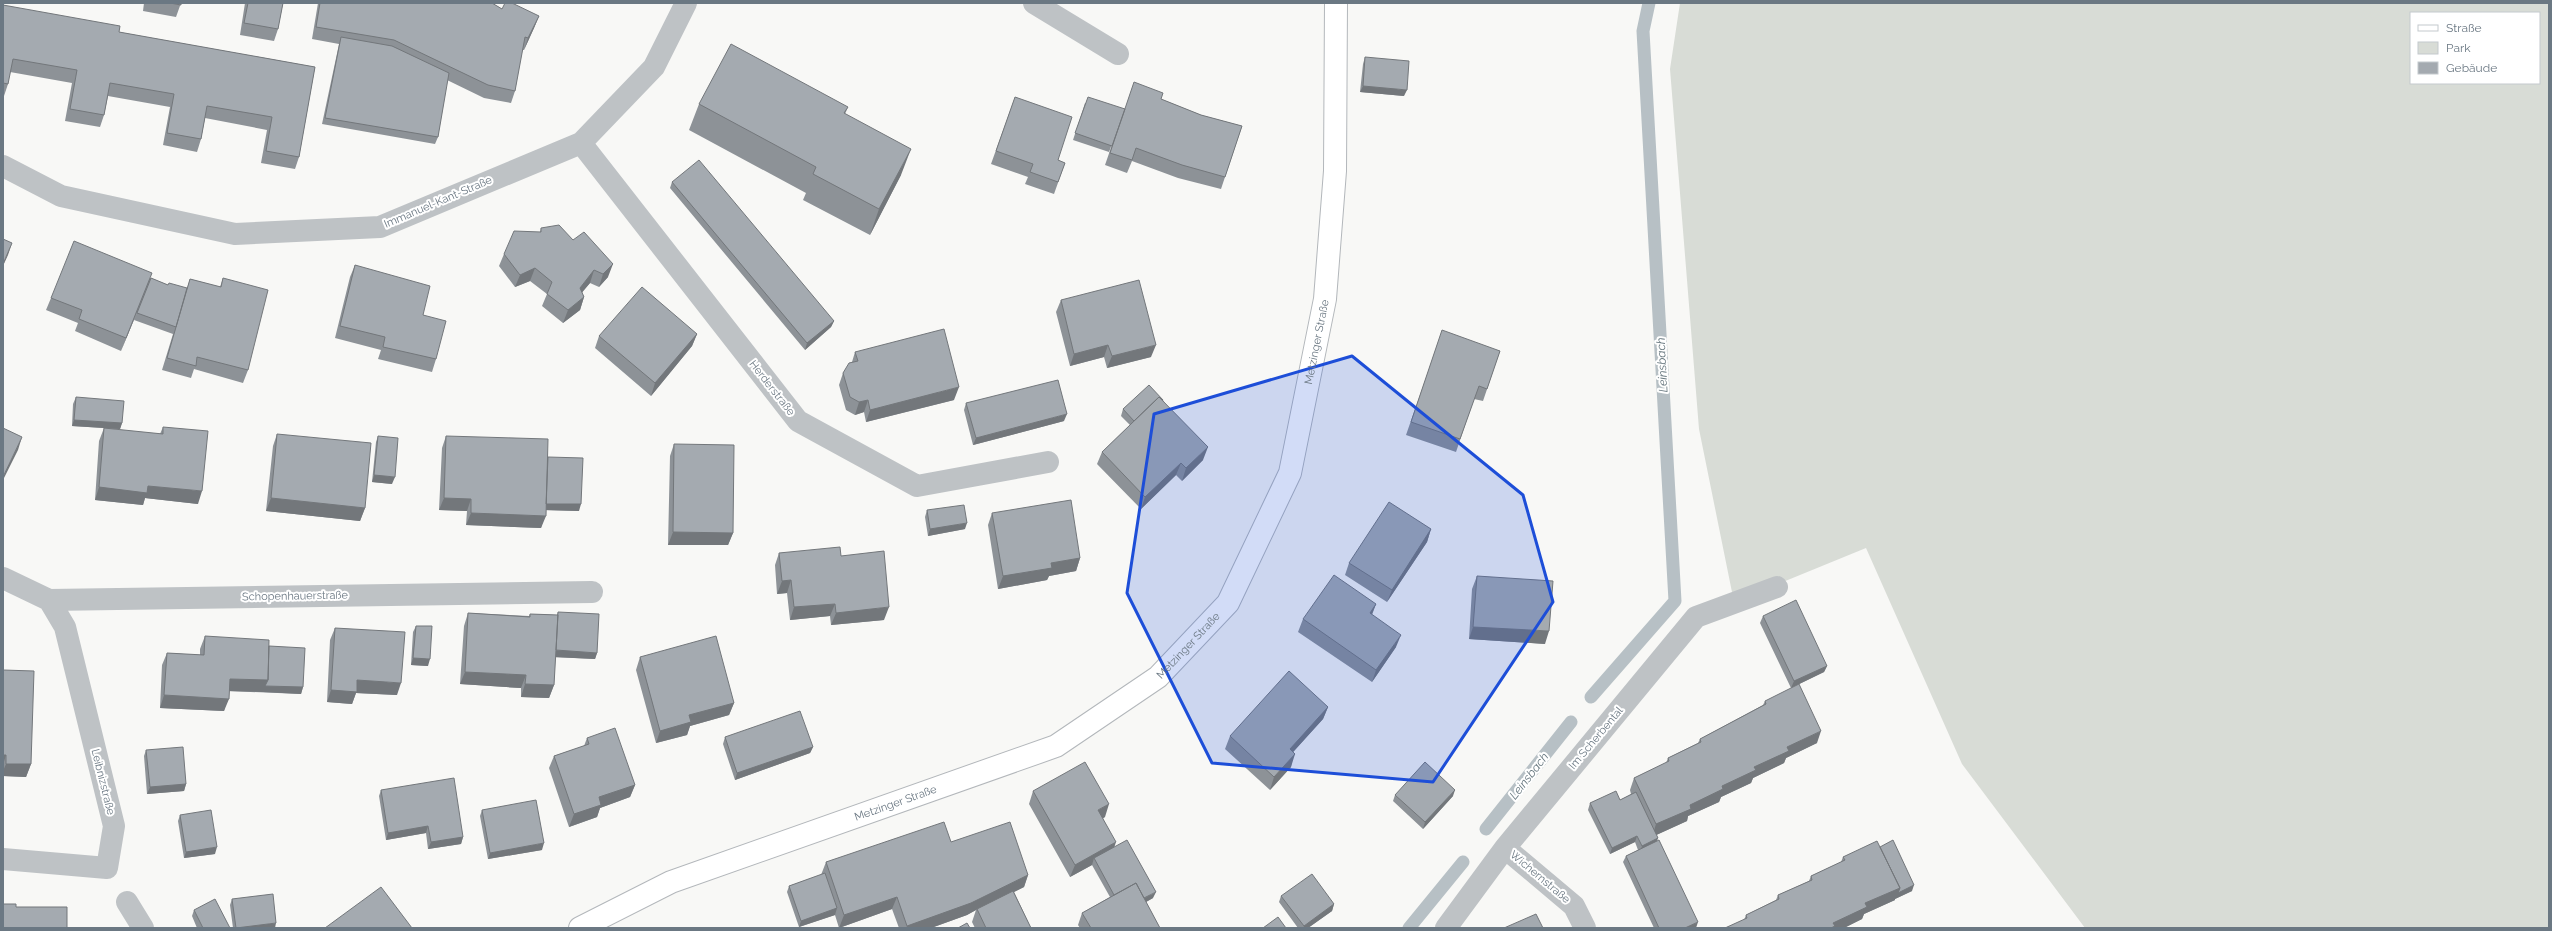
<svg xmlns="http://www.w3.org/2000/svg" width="2552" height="931" font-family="Raleway,sans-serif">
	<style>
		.green { fill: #d8dcd6; fill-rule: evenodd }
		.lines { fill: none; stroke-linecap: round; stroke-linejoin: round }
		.stream { stroke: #b7c0c5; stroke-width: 13 }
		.secondary-casing { stroke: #b3b7bb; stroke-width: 24 }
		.lane { stroke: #bec2c5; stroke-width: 22 }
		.street { stroke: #bec2c5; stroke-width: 22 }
		.secondary { stroke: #fff; stroke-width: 22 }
		.wall { fill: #8d9297 }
		.shaded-wall { fill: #73777b }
		.building { fill: #a4aab0; stroke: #73777b }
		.marked { fill: #1d4ed8; fill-opacity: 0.2; stroke: #1d4ed8; stroke-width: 3; stroke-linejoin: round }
		.labels { text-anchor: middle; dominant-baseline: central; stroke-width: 4; stroke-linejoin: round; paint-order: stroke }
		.street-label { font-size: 11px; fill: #6b7883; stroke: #fff }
		.water-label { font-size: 12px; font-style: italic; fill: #67777f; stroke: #fff }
	</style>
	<rect width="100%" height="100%" fill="#f8f8f6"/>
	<path class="green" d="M1680,3H2549V928H2085L1962,764L1866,548L1734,602L1699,429L1670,69ZM2411,13H2539V83H2411Z"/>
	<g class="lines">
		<path class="stream" d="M1591,697L1675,601L1643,31L1649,3
			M1486,829L1571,722
			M1409,928L1463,862"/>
		<defs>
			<g id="secondary">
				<path id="s1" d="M580,928L671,882L1056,746L1158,677L1228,603L1290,473L1325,299L1335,171L1336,3"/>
			</g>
		</defs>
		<use href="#secondary" class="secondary-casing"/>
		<path class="lane" d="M1034,3L1118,54
			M127,902L143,928"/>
		<path class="street" d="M581,143L798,421L917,486L1048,462
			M3,166L61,196L235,234L380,227L581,143L654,67L686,3
			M3,578L49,600L592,592
			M1505,848L1574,906L1585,928
			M3,859L107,868L114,826L65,627L49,600
			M1446,928L1505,848L1696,617L1777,587"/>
		<use href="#secondary" class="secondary"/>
	</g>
	<path class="wall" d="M144,3H181L176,17L143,11Z
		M245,3H283L278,29L274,41L240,35Z
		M318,3H492L502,9L539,16L534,28L524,50H522L515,91L511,103L484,98L447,80L438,137L435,144L322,124L339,44L312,39Z
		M3,5L119,32L315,67L299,157L295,169L261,163L267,130L205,118L201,139L197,152L163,145L170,107L108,96L104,115L100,127L65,121L72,83L10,72L8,84L4,96H3Z
		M1365,57L1404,96L1360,92L1363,64Z
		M1015,97L1058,160L1065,163L1054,194L1025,184L1028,177L991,164Z
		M1161,99L1201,115L1242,126L1221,189L1178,178L1132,161L1127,173L1105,165L1114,139L1109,152L1073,140L1085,103L1124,109Z
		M699,104L848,107L845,114L901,175L870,235L803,200L806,193L689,130Z
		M672,182L834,321L831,327L805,350L670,188Z
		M541,228L608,277L599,287L590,283L582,292L584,297L580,310L563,323L542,306L547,294L530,281L515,287L499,266L504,254L540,232Z
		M355,265L423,315L436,359L432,372L378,359L381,350L335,338L350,277Z
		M151,278L168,285L187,288L190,279L220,287L223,278L248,370L243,383L194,369L191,378L162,370L173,334L134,320L138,310L121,351L75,331L78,323L46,310L51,298Z
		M1061,300L1151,357L1107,368L1104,357L1070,366L1056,312Z
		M697,334L692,346L651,396L595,348L599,336Z
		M1438,343L1500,351L1483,401L1474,399L1456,452L1406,435Z
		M855,352L954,400L866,422L864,412L855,415L846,410L839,385L843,373L852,362Z
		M76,397L122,423L120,429H108L160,434L163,427L198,504L145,498L143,505L95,500L99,441L104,428L72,426L73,404Z
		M1163,400L1203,460L1182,481L1176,475L1141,509L1097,464L1102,452L1130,425L1121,416L1123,409Z
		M966,403L1064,421L973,445L964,410Z
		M277,434L365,508L360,521L266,511L273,446Z
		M378,436L392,484L372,482L376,442Z
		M446,436L548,457L579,511L546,510L541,528L466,525L467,511L439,510L442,448Z
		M674,444L733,533L728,545H668L670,456Z
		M927,510L965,529L928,536L925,517Z
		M992,513L1080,558L1076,571L1049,576L1047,580L998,589L988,525Z
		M1431,529L1427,542L1387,602L1345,575L1349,563Z
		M779,553L841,556L884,620L831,625L830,616L790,620L787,593L777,594L775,565Z
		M1477,576L1545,644L1469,639L1472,589Z
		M1376,604L1372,615L1396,647L1372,682L1298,632L1303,619Z
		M558,612L597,653L595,659L555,657L554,685L549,698L521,697V688L460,684L464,626L468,613L529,616L530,614L557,615Z
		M1763,616L1827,666L1824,672L1791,688L1760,623Z
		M416,626L428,666L411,665L413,632Z
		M335,628L397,695L356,693L352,704L327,702L330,640Z
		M205,636L269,646L303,687L301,694L229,691L224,711L160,708L162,665L167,653L200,655V649Z
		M640,657L734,703L729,715L690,726L687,735L656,743L636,670Z
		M3,670L31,764L26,777L3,776Z
		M1765,701L1817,743L1786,758L1784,763L1753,778L1751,783L1721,797L1719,802L1688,816L1687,821L1656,835L1658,838L1657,841L1696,928H1654L1623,862L1626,856L1638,850L1635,842L1610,854L1588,810L1590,803L1620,800L1631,794L1630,790L1634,778L1666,763L1668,758L1698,743L1700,739L1763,705Z
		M1328,707L1323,719L1293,752L1291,767L1270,790L1225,749L1230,736Z
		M725,737L813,747L810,753L735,780L723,744Z
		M587,738L635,785L630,797L600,808L597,817L569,827L549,768L554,756L584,746Z
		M146,750L186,784L184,791L147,794L144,756Z
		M381,790L463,837L461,844L428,849L426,833L386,840L379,796Z
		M1033,791L1105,817L1103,818L1114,848L1153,898L1146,902L1160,928H1080L1078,925L1082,913L1110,897L1092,865L1070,877L1029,804Z
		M1395,795L1453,796L1423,829L1393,801Z
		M482,810L542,850L488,859L480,816Z
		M180,815L215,854L184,858L178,821Z
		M951,842L1028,875L1024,887L1014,892L1031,928H975L972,922L976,910L967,915L931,928H899L892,909L839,928L835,915L799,927L787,892L789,886L821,875L826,862Z
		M1880,847L1912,891L1895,899V900L1864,914L1862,919L1844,928H1725L1744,920L1746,915L1776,900L1778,895L1809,881L1811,876L1841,862L1843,857Z
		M1281,896L1334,904L1332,911L1308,928H1298L1279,902Z
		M232,899L275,928H233L230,905Z
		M194,910L230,928H197L192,916Z"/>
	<path class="shaded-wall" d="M539,16L534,28L524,50L528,38Z
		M1363,86L1407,90L1404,96L1360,92Z
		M911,149L901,175L870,235L879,209Z
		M12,243L8,255L3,266V264Z
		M613,264L608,277L599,287L603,274Z
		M535,268L530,281L515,287L520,275Z
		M594,270L590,283L575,301L580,288Z
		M148,286L121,351L126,338Z
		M584,297L580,310L563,323L568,310Z
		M834,321L831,327L805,350L807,343Z
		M697,334L692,346L651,396L655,383Z
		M1108,345L1104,357L1070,366L1074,354Z
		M1156,345L1151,357L1107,368L1112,356Z
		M959,387L954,400L866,422L870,410Z
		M868,400L864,412L855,415L859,402Z
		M1067,414L1064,421L973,445L976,438Z
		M74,420L122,423L120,429L72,426Z
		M22,437L18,450L3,480V477Z
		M1208,447L1203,460L1182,481L1186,468Z
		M1181,463L1176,475L1141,509L1145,497Z
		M374,475L395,477L392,484L372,482Z
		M148,486L202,491L198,504L145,498L143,505L95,500L99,487Z
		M271,498L365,508L360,521L266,511Z
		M444,498L471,499L467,511L439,510Z
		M544,504H581L579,511L542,510Z
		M471,513L546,516L541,528L466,525Z
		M967,523L965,529L928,536L930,529Z
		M1431,529L1427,542L1387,602L1392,590Z
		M673,532L733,533L728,545H668Z
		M1080,558L1076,571L1049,576L1047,580L998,589L1003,576L1051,563Z
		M791,580L787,593L777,594L782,581Z
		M835,604L830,616L790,620L794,607Z
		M1376,604L1371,616L1370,613Z
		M889,607L884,620L831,625L836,613Z
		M1473,627L1549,631L1545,644L1469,639Z
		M1401,635L1396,647L1372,682L1376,670Z
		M554,650L597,653L595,659L552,657Z
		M413,658L430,659L428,666L411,665Z
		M1827,666L1824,672L1791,688L1794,681Z
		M465,672L526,675L521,688L460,684Z
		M230,679L268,680L263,692L225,691Z
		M357,680L401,683L397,695L356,693L352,704L327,702L331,690Z
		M525,684L554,685L549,698L521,697Z
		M265,686L303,687L301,694L263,692Z
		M164,695L229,699L224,711L160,708Z
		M734,703L729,715L690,726L687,735L656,743L660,731L689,715Z
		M1328,707L1323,719L1285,761L1290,749Z
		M1821,731L1817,743L1786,758L1784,763L1753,778L1751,783L1721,797L1719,802L1688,816L1687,821L1652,837L1656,824L1787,747Z
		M813,747L810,753L735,780L737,773Z
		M1295,754L1291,767L1270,790L1274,777Z
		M3,755H6L3,765Z
		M6,764H31L26,777L3,776V771Z
		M186,784L184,791L147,794L150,787Z
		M635,785L630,797L600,808L597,817L569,827L574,814L599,797Z
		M1455,790L1453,796L1423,829L1425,822Z
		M1109,804L1105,817L1094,823L1098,810Z
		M428,826L426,833L386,840L388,833Z
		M1637,836L1635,842L1610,854L1612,848Z
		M463,837L461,844L428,849L431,842Z
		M1658,838L1655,844L1640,853L1642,846Z
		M1116,842L1112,854L1094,858L1092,865L1070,877L1075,865Z
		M544,843L542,850L488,859L490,853Z
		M217,847L215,854L184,858L186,852Z
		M1028,875L1024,887L977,910V909L976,910L967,915L931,928H906L907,926Z
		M1914,885L1912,891L1895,899V900L1864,914L1862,919L1844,928H1831L1833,923L1865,903L1900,888Z
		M1156,892L1153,898L1137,907L1140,901Z
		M897,897L892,909L839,928L844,915Z
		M1334,904L1332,911L1308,928H1303L1304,926Z
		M837,908L835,915L799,927L801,921Z
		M1698,922L1696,928H1685Z
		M276,923L275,928H236Z"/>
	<path class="building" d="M170,3H181V5Z
		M248,3H283L278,29L244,23Z
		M320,3H492L502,9L505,3H512L539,16L528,38L525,37L515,91L488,85L394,40L316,27Z
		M3,5L120,26L119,32L315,67L299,157L266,151L272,117L207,106L201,139L167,133L174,94L110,83L104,115L70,109L77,70L13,59L8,84L3,83Z
		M341,37L392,46L449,73L438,137L325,118Z
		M731,44L848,107L844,113L911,149L879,209L813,174L816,167L699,104Z
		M1365,57L1409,61L1407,90L1363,86Z
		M1134,82L1163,93L1161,99L1201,115L1242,126L1225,177L1182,165L1136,148L1132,160L1110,153Z
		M1015,97L1072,117L1058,160L1065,163L1058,182L1030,172L1033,164L996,151Z
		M1088,97L1125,109L1112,146L1075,133Z
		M699,160L834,321L807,343L672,182Z
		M559,225L573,240L584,232L613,264L603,274L594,270L580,288L584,297L568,310L547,294L552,282L535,268L520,275L504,254L514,231L541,232V228Z
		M3,239L12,243L3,264Z
		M74,241L152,273L126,338L79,319L82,310L51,298Z
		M355,265L430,286L423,315L446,321L436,359L383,347L385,337L340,326Z
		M151,278L168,285L169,283L187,288L176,327L137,313Z
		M223,278L268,290L248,370L197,357L196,366L167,358L190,279L221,287Z
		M1139,280L1156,345L1112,356L1108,345L1074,354L1061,300Z
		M642,287L697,334L655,383L599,336Z
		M944,329L959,387L870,410L868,400L859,402L850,397L843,373L849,363L858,361L855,352Z
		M1442,330L1500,351L1487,389L1479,386L1460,439L1411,422Z
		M1058,380L1067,414L976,438L966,403Z
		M1149,385L1163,400L1159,397L1134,421L1123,409Z
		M76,397L124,401L122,423L74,420Z
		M1159,397L1208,447L1186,468L1181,463L1145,497L1102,452Z
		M163,427L208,431L202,491L148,486L147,493L99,487L104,428L163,434Z
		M3,428L22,437L3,477Z
		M277,434L371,443L365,508L271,498Z
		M378,436L398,438L395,477L374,475Z
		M446,436L548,439L546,516L471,513V499L444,498Z
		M674,444L734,445L733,533L673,532Z
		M548,457L583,458L581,504H546Z
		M1071,500L1080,558L1051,563L1052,568L1003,576L992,513Z
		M1389,502L1431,529L1392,590L1349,563Z
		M964,505L967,523L930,529L927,510Z
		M840,547L841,556L884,551L889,607L836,613L835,604L794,607L791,580L782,581L779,553Z
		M1334,575L1376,604L1370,613L1401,635L1376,670L1303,619Z
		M1477,576L1553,581L1549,631L1473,627Z
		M1796,600L1827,666L1794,681L1763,616Z
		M558,612L599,614L597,653L556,650Z
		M468,613L530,617V614L558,615L554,685L525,684L526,675L465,672Z
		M416,626H432L430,659L413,658Z
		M335,628L405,632L401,683L357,680V692L331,690Z
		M205,636L269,640L268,680L230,679L229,699L164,695L167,653L204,655Z
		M716,636L734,703L689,715L691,722L660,731L640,657Z
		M269,646L305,648L303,687L265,686L268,680Z
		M3,670L34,671L31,764H6V755H3Z
		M1289,671L1328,707L1290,749L1295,754L1274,777L1230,736Z
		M1799,684L1821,731L1787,747L1789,751L1754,767L1756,770L1722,786L1723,789L1690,805L1691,809L1656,824L1634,778L1669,761L1668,758L1701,742L1700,739L1766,704L1765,701Z
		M800,711L813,747L737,773L725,737Z
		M615,728L635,785L599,797L601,805L574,814L554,756L589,744L587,738Z
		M183,747L186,784L150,787L146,750Z
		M1085,762L1109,804L1098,810L1116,842L1075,865L1033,791Z
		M1425,762L1455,790L1425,822L1395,795Z
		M454,778L463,837L431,842L428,826L388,833L381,790Z
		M1616,791L1620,800L1636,792L1658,838L1642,846L1637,836L1612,848L1590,803Z
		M536,800L544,843L490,853L482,810Z
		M211,810L217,847L186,852L180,815Z
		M944,822L951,842L1010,822L1028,875L971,903L907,926L897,897L844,915L826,862Z
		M1127,840L1156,892L1144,898L1136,883L1114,895L1094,858Z
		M1659,840L1698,922L1685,928H1659L1626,856Z
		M1893,840L1914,885L1898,893L1900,888L1880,847Z
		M1877,841L1900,888L1865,903L1867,907L1833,923L1835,926L1831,928H1725L1747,918L1746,915L1779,899L1778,895L1812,880L1811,876L1845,860L1843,857Z
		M825,873L837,908L801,921L789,886Z
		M1312,874L1334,904L1304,926L1281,896Z
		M1136,883L1160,928H1091L1082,913Z
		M381,887L412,928H325Z
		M1013,891L1031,928H986L977,909Z
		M273,894L276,923L236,928L232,899Z
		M215,899L230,928H203L194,910Z
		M3,904H16V907H67V928H3Z
		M1536,914L1543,928H1504Z
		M1278,917L1286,928H1263Z
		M967,923L970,928H958Z"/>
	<path class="marked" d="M1352,356L1523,495L1553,602L1433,782L1212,763L1127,593L1154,414Z"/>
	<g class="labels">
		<g class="street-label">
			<text transform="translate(438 202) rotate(-23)">Immanuel-Kant-Straße</text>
			<text stroke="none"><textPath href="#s1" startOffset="1013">Metzinger Straße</textPath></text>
			<text transform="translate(772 388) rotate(52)">Herderstraße</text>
			<text transform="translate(295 596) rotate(-1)">Schopenhauerstraße</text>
			<text stroke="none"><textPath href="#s1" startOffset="677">Metzinger Straße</textPath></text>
			<text transform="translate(1596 738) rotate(-50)">Im Scherbental</text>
			<text transform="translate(103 782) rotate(76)">Leibnizstraße</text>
			<text stroke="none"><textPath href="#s1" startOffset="340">Metzinger Straße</textPath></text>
			<text transform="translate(1540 877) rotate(40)">Wichernstraße</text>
		</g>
		<g class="water-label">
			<text transform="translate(1662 365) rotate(-93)">Leinsbach</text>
			<text transform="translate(1529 776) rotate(-52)">Leinsbach</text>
		</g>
	</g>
	<rect width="2552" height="931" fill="none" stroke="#6b7883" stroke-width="8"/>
	<rect x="2410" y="12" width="130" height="72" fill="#ffffff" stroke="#c4c9cd"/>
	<rect x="2418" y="25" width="20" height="6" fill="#ffffff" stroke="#c4c9cd"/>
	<text x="2446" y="32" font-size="12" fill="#6b7883">Straße</text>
	<rect x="2418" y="42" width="20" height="12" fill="#d8dcd6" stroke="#c4c9cd"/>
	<text x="2446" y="52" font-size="12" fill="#6b7883">Park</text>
	<rect x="2418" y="62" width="20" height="12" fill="#a4aab0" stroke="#c4c9cd"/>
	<text x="2446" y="72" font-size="12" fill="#6b7883">Gebäude</text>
</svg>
